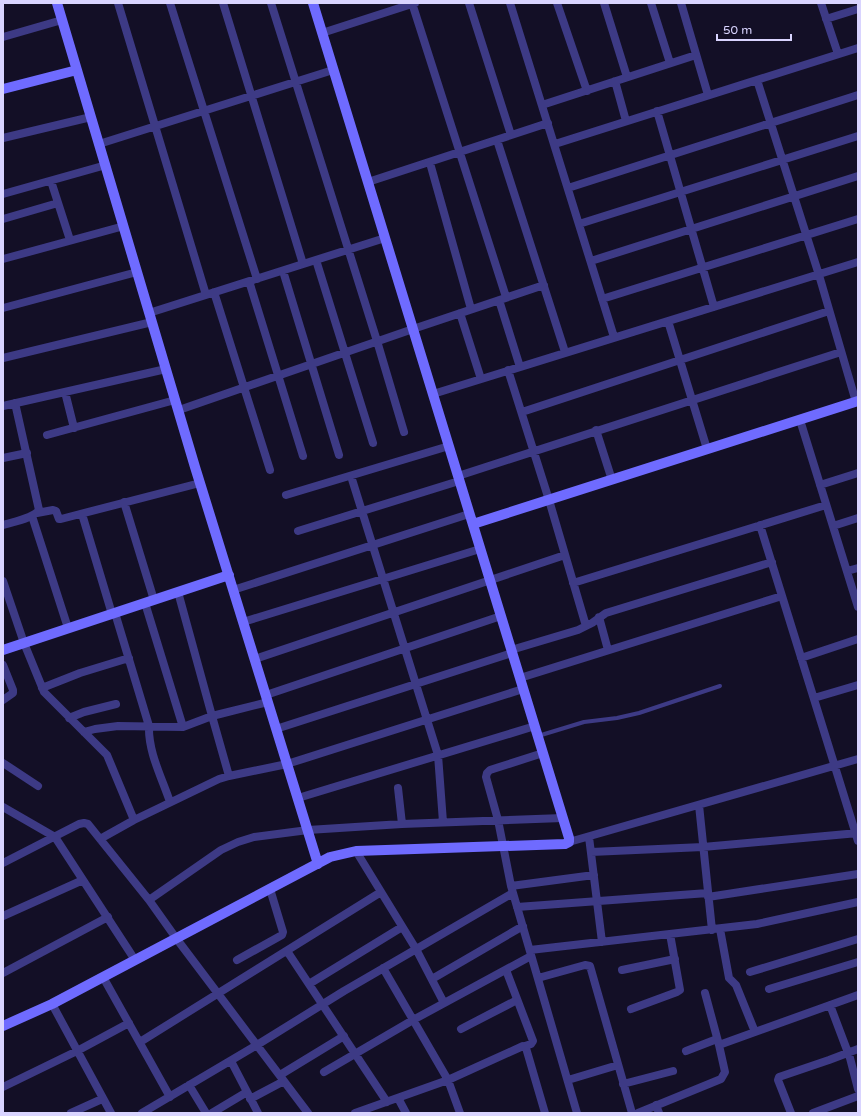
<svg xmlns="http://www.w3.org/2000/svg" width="861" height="1116" font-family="'Varela Round',sans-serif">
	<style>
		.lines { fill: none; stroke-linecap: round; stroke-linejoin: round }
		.lane { stroke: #3d3a85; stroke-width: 4 }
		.street { stroke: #3d3a85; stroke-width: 8 }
		.secondary { stroke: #6f6bff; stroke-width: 10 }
	</style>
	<rect width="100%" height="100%" fill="#130f26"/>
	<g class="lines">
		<path class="lane" d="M538,736L584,722L617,718L639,713L720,686"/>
		<path class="street" d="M118,3L206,295
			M170,3L257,279
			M223,3L303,264
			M271,3L377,341L404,432
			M412,3L506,297
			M469,3L511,135
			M510,3L614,337
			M557,3L587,91
			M604,3L627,77
			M651,3L670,63
			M681,3L708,95
			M821,3L838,54
			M826,19L858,9
			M322,33L415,3
			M3,37L62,20
			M757,80L819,275L856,402
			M615,81L626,121
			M542,105L696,55
			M657,111L714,307
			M3,138L91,117
			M497,140L565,352
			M99,144L333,70
			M555,144L858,48
			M430,163L471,309
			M51,181L70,240
			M368,182L548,123
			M568,188L858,95
			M3,194L106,165
			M3,219L58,203
			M579,224L858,136
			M3,259L124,226
			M316,260L373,443
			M591,261L858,176
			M283,271L339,455
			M249,281L303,456
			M214,292L270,470
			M602,299L858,219
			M499,300L520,367
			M3,308L137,272
			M149,313L385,238
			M460,313L481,379
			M668,321L707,449
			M3,358L152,322
			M508,370L549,500L586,626
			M65,392L74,428
			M433,394L858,262
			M3,406L166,369
			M179,410L413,329L544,285
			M522,412L829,311
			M800,420L858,607
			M596,430L612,480
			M47,435L175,400
			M3,458L27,453
			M351,476L438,755L443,822
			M458,476L841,352
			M820,485L858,473
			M286,495L449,446
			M124,502L154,600
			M37,513L53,510L56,511L59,519H61L200,483
			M82,514L112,614
			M32,516L68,628
			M3,525C12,522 34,518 39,510L15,403
			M760,525L858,841
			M833,526L858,518
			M298,531L459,481
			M847,571L858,568
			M3,581L24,643L44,692L107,755L134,820
			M573,583L826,505
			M233,590L469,514
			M178,592L212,716L229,776
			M145,603L183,727
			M115,613L149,726C148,752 162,778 170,802
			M599,617L608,650
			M243,622L480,549
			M511,650L578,630L592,623L606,613L772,562
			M801,658L858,639
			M255,659L565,555
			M3,665L13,690V693L3,700
			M520,678L782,596
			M42,688L80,673L129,658
			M266,695L501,616
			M814,698L858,685
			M69,718L84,712L116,704
			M276,729L512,653
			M84,732L95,729L118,726L183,727L212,716L268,702
			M543,753L490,770L487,773L486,777L498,820L511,886L577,1113
			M3,763L38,786
			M398,788L402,824
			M298,798L535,726
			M699,805L712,930
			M3,807L55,837L135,960
			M589,837L602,942
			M100,839L134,820L219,779L229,776L287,764L523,689
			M569,842L858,759
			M356,851L416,949L444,1003
			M591,852L703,847L858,833
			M3,863L79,824L84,823L88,824L149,900L176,938L308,1113
			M511,886L594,875
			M708,897L858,874
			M149,900L221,850L238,842L254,837L308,830L402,824L563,818
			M517,907L708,893
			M3,916L83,880
			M720,929L729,978L736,985L755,1032
			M530,950L757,924L858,902
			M287,951L387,1102
			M237,960L282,935L283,932L270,889
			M383,968L448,1080L460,1113
			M506,970L533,1041L531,1044L525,1046
			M622,970L675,959
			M750,972L858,939
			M3,973L108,917
			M103,977L170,1097
			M538,978L585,965L590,966L632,1113
			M432,979L523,926
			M309,984L402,927
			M769,989L858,962
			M705,993L719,1045
			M52,1004L111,1113
			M830,1005L850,1058L858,1089
			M631,1009L677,992L680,990L670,934
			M461,1029L517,1000
			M140,1042L381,892
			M686,1051L717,1039
			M231,1061L258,1113
			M324,1072L413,1020L531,956
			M280,1075L344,1036
			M568,1080L618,1065
			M623,1084L673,1071
			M189,1085L206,1113
			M3,1087L77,1051L129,1023
			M398,1098L406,1113
			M250,1099L284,1081
			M656,1105L659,1113
			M71,1113L102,1099
			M142,1113L257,1045L344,991L513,893
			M212,1113L247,1092
			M355,1113L448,1080L523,1046L526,1048L545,1113
			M638,1113L721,1079L725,1072L719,1045L858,995
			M791,1113L778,1080L779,1077L829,1060L858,1049
			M813,1113L858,1096"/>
		<path class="secondary" d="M57,3L195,467L318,864
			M3,89L77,70
			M473,524L858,401
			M3,650L229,575
			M3,1026L52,1004L330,857L356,851L565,844L569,842V838L313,3"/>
	</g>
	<rect width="861" height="1116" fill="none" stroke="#d9d4ff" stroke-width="8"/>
	<path d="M717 34v6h74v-6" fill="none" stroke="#d9d4ff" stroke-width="2"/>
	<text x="723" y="34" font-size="12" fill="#d9d4ff" stroke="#130f26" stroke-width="3" paint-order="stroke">50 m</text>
</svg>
